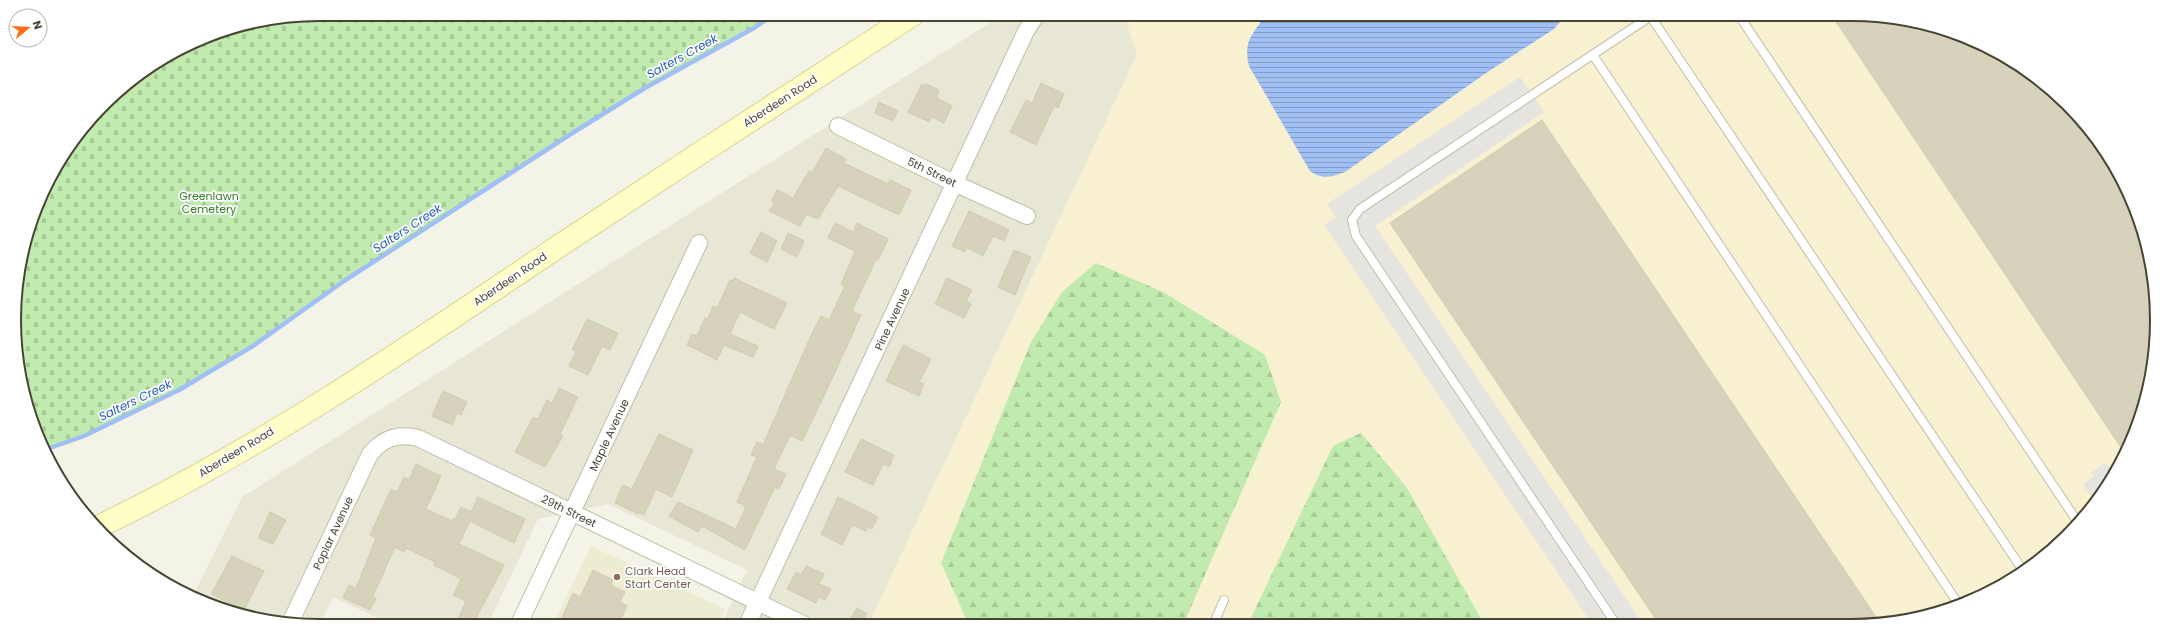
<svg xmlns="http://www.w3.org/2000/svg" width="2171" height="640" font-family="Poppins,sans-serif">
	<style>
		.residential { fill: #e8e7d5 }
		.commercial { fill: #f7f0d1 }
		.education { fill: #eeecd0 }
		.forest { fill: url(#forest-firs) }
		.cemetery { fill: url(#cemetery-stones) }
		.parking { fill: #e5e4df }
		.water { fill: url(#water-rules) }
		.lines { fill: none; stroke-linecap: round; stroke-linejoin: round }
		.stream { stroke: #a0bff4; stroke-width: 4.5 }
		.building { fill: #d6d2bc; stroke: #d2ccae }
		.service-casing { stroke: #c0bda9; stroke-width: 10 }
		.minor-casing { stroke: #c0bda9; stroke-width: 18 }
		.secondary-casing { stroke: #d7d494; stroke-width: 24 }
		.service { stroke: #fff; stroke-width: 8 }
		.minor { stroke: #fff; stroke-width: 16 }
		.secondary { stroke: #fffec6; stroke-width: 22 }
		.education-dot { fill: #8d6e63; stroke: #fff; stroke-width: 1.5 }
		.labels { text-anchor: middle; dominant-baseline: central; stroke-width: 3.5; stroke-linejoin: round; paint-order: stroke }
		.street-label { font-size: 11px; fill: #484535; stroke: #fff }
		.park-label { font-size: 11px; fill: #337c25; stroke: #fff }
		.education-label { font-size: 11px; fill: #785e54; stroke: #fff; text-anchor: start }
		.water-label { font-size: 12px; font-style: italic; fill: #295cb9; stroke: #fff }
		.rim { fill: none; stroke: #484535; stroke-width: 2 }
	</style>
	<defs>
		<pattern id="forest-firs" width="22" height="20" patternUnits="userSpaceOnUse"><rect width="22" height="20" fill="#c1eaae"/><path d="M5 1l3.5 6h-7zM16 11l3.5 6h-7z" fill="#a7ca96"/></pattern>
		<pattern id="cemetery-stones" width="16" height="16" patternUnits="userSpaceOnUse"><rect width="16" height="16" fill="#c1eaae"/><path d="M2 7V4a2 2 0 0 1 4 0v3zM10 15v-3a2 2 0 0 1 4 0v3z" fill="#a7ca96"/></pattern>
		<pattern id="water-rules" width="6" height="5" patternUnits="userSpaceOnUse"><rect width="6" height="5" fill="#a0bff4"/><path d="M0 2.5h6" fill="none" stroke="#849dc6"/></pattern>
	</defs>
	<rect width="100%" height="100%" fill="#f4f3e7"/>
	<path class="residential" d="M1004,14H1124L1137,55L868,625H721L747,570L608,504L538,519L487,626H395L333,597L319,626L260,620L203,603L192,597L242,497Z"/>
	<path class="commercial" d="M1124,14H1851L1911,20L1968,37L2021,66L2068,104L2134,203L2151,261L2157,320L2151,380L2116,473L2053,550L1968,603L1891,623L868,625L1137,55Z"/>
	<path class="education" d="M591,546L725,609L718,625L552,626Z"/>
	<path class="forest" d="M1096,263L1163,292L1265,355L1281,402L1183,625H969L941,563L1031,342L1062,292Z
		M1361,433L1407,488L1484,624H1248L1333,446Z"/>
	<path class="cemetery" d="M320,14H774L754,28L645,88L574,132L344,281L253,346L209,372L181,389L84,436L47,449L24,399L15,340L17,280L46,184L77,134L118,90L203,37L261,20Z"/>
	<path class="parking" d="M1520,77L1544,112L1375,226L1643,624H1592L1324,225L1336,217L1327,204Z
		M2117,460L2120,463L2116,473L2094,500L2083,484L2094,476L2091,473L2105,463L2108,467Z"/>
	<path class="water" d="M1266,14H1567L1554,29L1489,71L1345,172C1331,177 1323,180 1310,171L1249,66C1243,40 1253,35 1266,14Z"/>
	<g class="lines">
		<path class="stream" d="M47,449L84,436L181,389L209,372L253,346L344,281L574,132L645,88L754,28L774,14"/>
	</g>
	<path class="building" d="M1831,14L1911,20L1968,37L2021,66L2068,104L2106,150L2134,203L2151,261L2157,320L2151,380L2124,452Z
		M1041,83L1064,94L1058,108L1054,106L1036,145L1010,132L1026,100L1032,103Z
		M922,84L925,86L926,84L939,90L936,98L952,106L944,123L932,117L929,122L908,112Z
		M879,102L898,111L893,121L875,113Z
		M1542,120L1880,623L1659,624L1390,223Z
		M826,148L846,159L844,163L888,184L890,180L911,190L899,215L838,186L818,219L806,214L800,226L769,211L775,203L772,201L777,190L793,198L809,171L812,173Z
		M969,211L1009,230L1004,241L993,236L983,256L967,248L965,252L952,246Z
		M835,223L853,232L857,223L888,239L878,260L876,259L852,311L861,315L831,381L802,441L790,435L774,469L786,474L779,489L775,487L745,550L702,526L698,532L669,516L678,502L736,529L746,506L737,502L757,457L751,455L757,442L763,445L813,331L821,316L829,320L845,286L841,284L855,251L828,238Z
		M761,232L777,241L767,262L750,253Z
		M788,233L804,241L797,257L781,249Z
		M1014,250L1031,257L1015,295L998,287Z
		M734,278L787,303L774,329L740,312L730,334L758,346L753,357L724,345L717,360L687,345L692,334L697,336L705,318L708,319L713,306L717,308L730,280L733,281Z
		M947,278L972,290L966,301L971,304L964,318L935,304Z
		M587,319L618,333L610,350L602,346L588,375L569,366L576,351L572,350Z
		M903,345L931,359L919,382L924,384L919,396L886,381Z
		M559,388L578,397L560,434L563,436L545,467L515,452L533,417L538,419L547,400L552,403Z
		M443,391L467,402L461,415L457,413L452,425L432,416Z
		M659,434L693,450L672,497L656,489L644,515L640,513L638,514L615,503L623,485L632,489Z
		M861,439L894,455L889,467L883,464L873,485L845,472Z
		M416,464L441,476L426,509L452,521L453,518L455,519L461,507L471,512L478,497L525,519L514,543L470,521L459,544L504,565L472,626H455L466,601L453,595L461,579L434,565L435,562L406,548L404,552L395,547L373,596L376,598L370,610L343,598L349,585L356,588L376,538L370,535L391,489L397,492L404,477L409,480Z
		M838,497L878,517L872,529L867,527L866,531L852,525L842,545L821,534Z
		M270,512L286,520L273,544L258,538Z
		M232,556L264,571L244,610L211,594Z
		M806,566L824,574L819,584L831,589L825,600L819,597L816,603L787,589L796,572L801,575Z
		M593,570L613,580L611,585L625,592L620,602L627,606L618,626H558L573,593L580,597Z
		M857,608L867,614L860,625H847Z"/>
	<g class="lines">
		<defs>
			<path id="service" d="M1649,14L2022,569
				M1738,14L2077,521
				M1593,55L1959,605
				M1616,624L1356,236L1352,220L1360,209L1651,16
				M1213,625L1224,600"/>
			<path id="minor" d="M838,126L956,184L1027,216
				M290,623L370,454C383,438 398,433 418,438L805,625
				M747,625L1026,31L1037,14
				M518,626L699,243"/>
			<path id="secondary" d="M96,528C258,450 408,348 556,248C675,169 794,92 914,14"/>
		</defs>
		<use href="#service" class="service-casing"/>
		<use href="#minor" class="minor-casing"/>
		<use href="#secondary" class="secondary-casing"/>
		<use href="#service" class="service"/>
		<use href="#minor" class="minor"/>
		<use href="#secondary" class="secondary"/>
	</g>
	<circle class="education-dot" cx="617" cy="577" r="4"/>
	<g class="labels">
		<g class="street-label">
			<text transform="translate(780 101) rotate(-33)">Aberdeen Road</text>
			<text transform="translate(932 172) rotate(26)">5th Street</text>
			<text transform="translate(510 279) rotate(-34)">Aberdeen Road</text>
			<text transform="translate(892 319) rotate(-65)">Pine Avenue</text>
			<text transform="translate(609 435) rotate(-65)">Maple Avenue</text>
			<text transform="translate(236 452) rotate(-31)">Aberdeen Road</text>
			<text transform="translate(569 511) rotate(26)">29th Street</text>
			<text transform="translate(333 533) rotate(-65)">Poplar Avenue</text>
		</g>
		<g class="park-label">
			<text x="209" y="196">Greenlawn<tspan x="209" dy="13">Cemetery</tspan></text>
		</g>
		<g class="education-label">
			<text x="625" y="571">Clark Head<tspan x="625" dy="13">Start Center</tspan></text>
		</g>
		<g class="water-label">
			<text transform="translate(682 56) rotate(-29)">Salters Creek</text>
			<text transform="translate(407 228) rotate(-33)">Salters Creek</text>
			<text transform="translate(135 400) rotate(-26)">Salters Creek</text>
		</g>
	</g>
	<path d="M0 0H2171V640H0ZM320 21H1851A299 299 0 0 1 2150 320V320A299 299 0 0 1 1851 619H320A299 299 0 0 1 21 320V320A299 299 0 0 1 320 21Z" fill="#fff" fill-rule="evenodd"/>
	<path class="rim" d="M320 21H1851A299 299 0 0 1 2150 320V320A299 299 0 0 1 1851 619H320A299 299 0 0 1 21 320V320A299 299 0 0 1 320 21Z"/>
	<g transform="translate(28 28) rotate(72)"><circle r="19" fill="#ffffff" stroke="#b6b5ae"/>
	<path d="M0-3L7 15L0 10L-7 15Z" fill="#ff6c13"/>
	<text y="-6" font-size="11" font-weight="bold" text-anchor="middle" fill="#484535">N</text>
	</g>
</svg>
